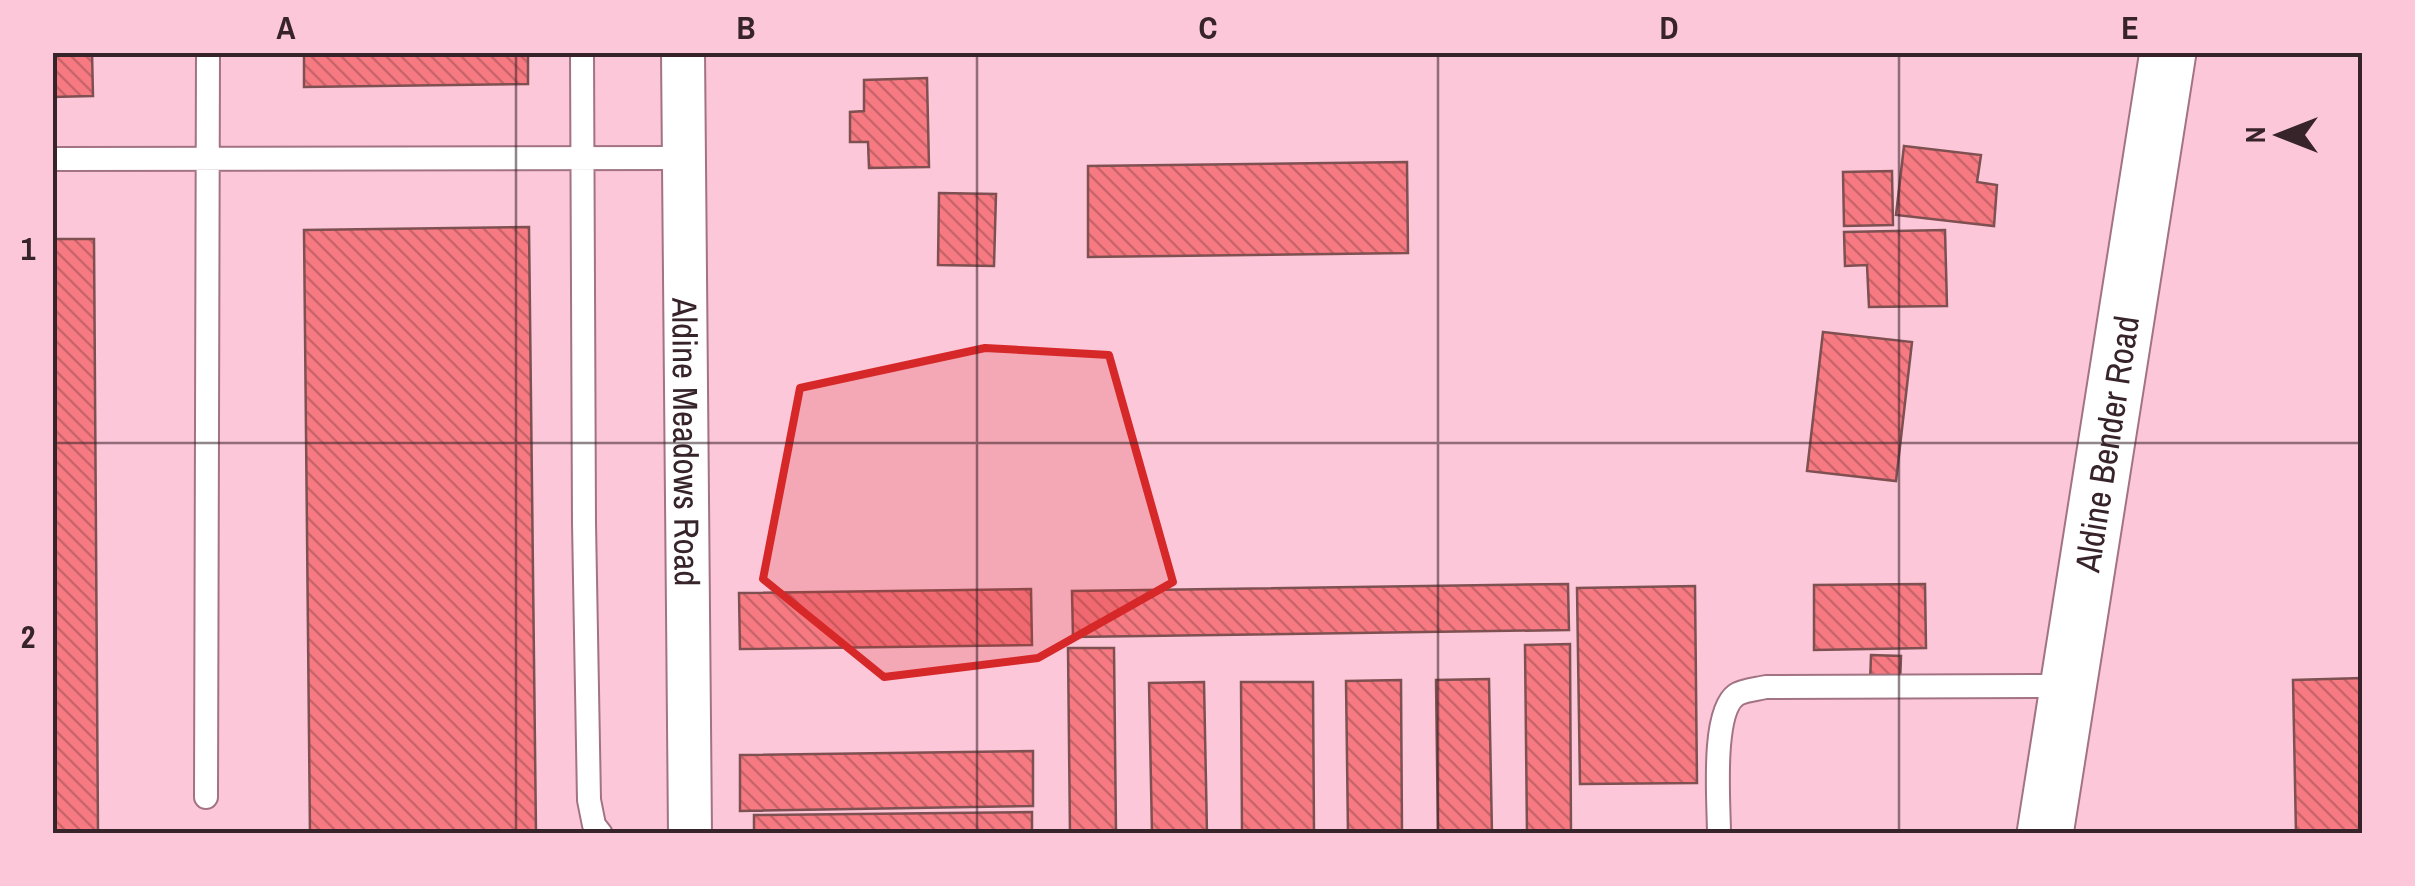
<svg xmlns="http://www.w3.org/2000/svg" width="2415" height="886" font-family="'Archivo Narrow',sans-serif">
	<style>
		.building { fill: url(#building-back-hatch); stroke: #7e5051; stroke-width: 2.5 }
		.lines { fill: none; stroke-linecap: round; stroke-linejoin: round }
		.lane-casing { stroke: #a27383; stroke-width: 26 }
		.street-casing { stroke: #a27383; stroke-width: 46 }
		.primary-casing { stroke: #a27383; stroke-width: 59 }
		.lane { stroke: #fff; stroke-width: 22 }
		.street { stroke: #fff; stroke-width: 42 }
		.primary { stroke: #fff; stroke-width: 55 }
		.marked { fill: #d62828; fill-opacity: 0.2; stroke: #d62828; stroke-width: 8; stroke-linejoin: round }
		.grid { fill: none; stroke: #37232a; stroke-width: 2.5; stroke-opacity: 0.55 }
		.labels { text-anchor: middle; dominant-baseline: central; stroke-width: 9; stroke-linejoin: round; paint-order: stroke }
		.street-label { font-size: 35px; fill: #37232a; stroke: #fcc7d8 }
		.neatline { fill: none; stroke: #37232a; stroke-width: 4 }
		.grid-label { font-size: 32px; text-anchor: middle; font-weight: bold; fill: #37232a }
	</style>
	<defs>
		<pattern id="building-back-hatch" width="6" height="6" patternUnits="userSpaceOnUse" patternTransform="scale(2.5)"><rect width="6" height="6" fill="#f77a82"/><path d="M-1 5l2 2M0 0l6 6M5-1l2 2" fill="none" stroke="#c9646b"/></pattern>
	</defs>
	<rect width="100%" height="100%" fill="#fcc7d8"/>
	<path class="building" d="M52,52H92L93,96L52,97Z
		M304,52H528V84L304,87Z
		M927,78L929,167L869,168L868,142H850V112L864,111V80Z
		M1904,146L1981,155L1977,182L1997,185L1994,226L1896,215Z
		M1407,162L1408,253L1088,257V166Z
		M1892,171L1893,225L1844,226L1843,172Z
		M939,193L996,194L994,266L938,265Z
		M529,227L536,834H310L304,230Z
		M1945,230L1947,306L1869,307L1867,265L1845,266L1844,232Z
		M52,239H94L98,834H52Z
		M1823,332L1912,342L1896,481L1807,471Z
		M1568,584L1569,630L1073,637L1072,591Z
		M1925,584L1926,648L1814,650V585Z
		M1695,586L1697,783L1580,784L1577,588Z
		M1031,589L1032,645L740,649L739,593Z
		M1570,644L1571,834H1527L1525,645Z
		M1068,648H1114L1116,834H1070Z
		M1871,655L1901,656L1900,684L1870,683Z
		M2362,678V834H2296L2293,680Z
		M1489,679L1492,834H1438L1436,680Z
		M1401,680L1402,834H1348L1346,681Z
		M1204,682L1207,834H1152L1149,683Z
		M1241,682H1313L1314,834H1242Z
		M1033,751V806L740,811V755Z
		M1032,812V834H754V815Z"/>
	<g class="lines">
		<defs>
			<path id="lane" d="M582,52L584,523L589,800L594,825L601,834
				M52,159L684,158
				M206,797L208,52
				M1719,834C1719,804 1711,713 1736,695C1743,690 1758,689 1766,687L2068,686"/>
			<g id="street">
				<path id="s1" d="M683,52L690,834"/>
			</g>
			<g id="primary">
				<path id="s2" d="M2045,834L2168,52"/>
			</g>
		</defs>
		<use href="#lane" class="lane-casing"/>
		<use href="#street" class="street-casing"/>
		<use href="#primary" class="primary-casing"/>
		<use href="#lane" class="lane"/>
		<use href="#street" class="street"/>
		<use href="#primary" class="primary"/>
	</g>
	<path class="marked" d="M985,348L1109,355L1173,582L1038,658L884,677L763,579L800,388Z"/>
	<path class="grid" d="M516,52V834M977,52V834M1438,52V834M1899,52V834M52,443H2362"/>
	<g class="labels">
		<g class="street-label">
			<text stroke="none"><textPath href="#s1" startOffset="390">Aldine Meadows Road</textPath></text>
			<text stroke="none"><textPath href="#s2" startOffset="395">Aldine Bender Road</textPath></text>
		</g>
	</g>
	<rect width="2415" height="886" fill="none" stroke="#fcc7d8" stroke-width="110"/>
	<g transform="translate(2280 135) rotate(270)" stroke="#fcc7d8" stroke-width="8" paint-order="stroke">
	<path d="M0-8L18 38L0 25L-18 38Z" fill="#37232a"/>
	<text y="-15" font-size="28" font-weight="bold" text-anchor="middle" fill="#37232a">N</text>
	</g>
	<rect x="55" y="55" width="2305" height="776" class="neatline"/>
	<g class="grid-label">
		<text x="286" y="39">A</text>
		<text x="746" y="39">B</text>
		<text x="1208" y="39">C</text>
		<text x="1669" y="39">D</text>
		<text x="2130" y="39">E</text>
		<text x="28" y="260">1</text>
		<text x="28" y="648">2</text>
	</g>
</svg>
